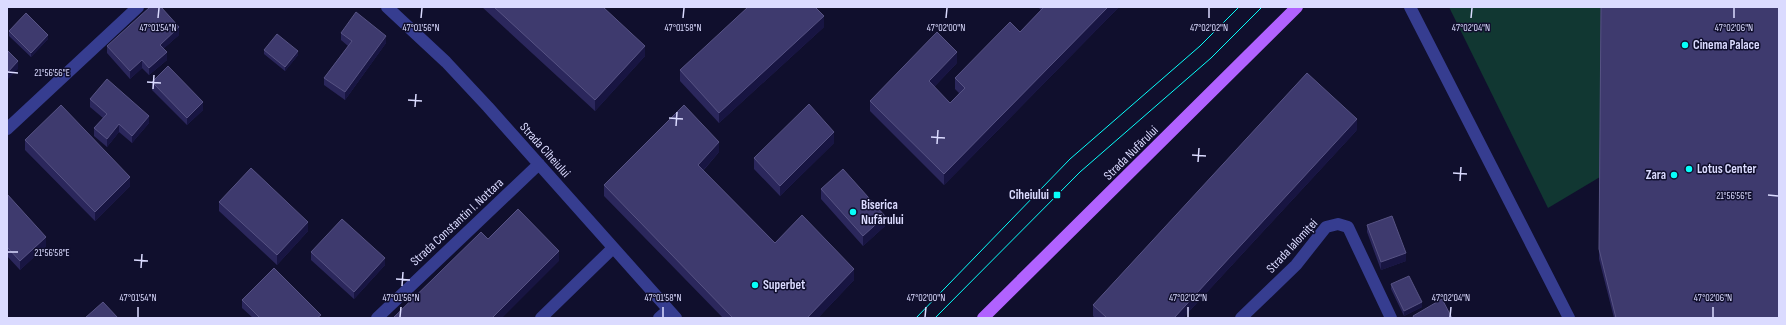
<svg xmlns="http://www.w3.org/2000/svg" width="1786" height="325" font-family="'Sofia Sans Condensed',sans-serif">
	<style>
		.green { fill: #113732 }
		.lines { fill: none; stroke-linecap: round; stroke-linejoin: round }
		.minor { stroke: #363d90; stroke-width: 12 }
		.major { stroke: #b162ff; stroke-width: 12 }
		.tram { stroke: #07fffa; stroke-width: 1 }
		.wall { fill: #2b275c }
		.shaded-wall { fill: #181542 }
		.building { fill: #3e3a6e; stroke: #575384 }
		.ticks { fill: none; stroke: #dbdbff; stroke-width: 1.5 }
		.poi-dot { fill: #07fffa; stroke: #100f2d; stroke-width: 1.5 }
		.labels { text-anchor: middle; dominant-baseline: central; stroke-width: 3; stroke-linejoin: round; paint-order: stroke }
		.poi-label { font-size: 13px; font-weight: bold; fill: #dbdbff; stroke: #100f2d; text-anchor: start }
		.street-label { font-size: 13px; fill: #dbdbff; stroke: #100f2d }
		.ticks-label { font-size: 10px; text-anchor: middle; fill: #dbdbff; stroke: #100f2d; stroke-width: 3; stroke-linejoin: round; paint-order: stroke }
	</style>
	<rect width="100%" height="100%" fill="#100f2d"/>
	<path class="green" d="M1449,7H1601L1600,177L1548,208Z"/>
	<g class="lines">
		<path class="minor" d="M387,7L446,62L488,107L676,318
			M1410,7L1569,318
			M7,129L138,7
			M377,318L539,164
			M541,318L613,248
			M659,318L668,310
			M1241,318L1296,265L1326,227L1338,224L1348,227L1391,318"/>
		<path class="major" d="M983,318L1297,7"/>
		<path class="tram" d="M916,318L1070,159L1200,46L1239,7
			M935,318L1080,172L1211,58L1262,7"/>
	</g>
	<path class="wall" d="M482,7H603L645,56L595,111Z
		M1038,7H1119L944,185L870,111V101L957,63L934,87L950,103L959,93L955,89V78L1020,32L1041,10Z
		M1601,7L1779,318H1614L1599,259Z
		M824,27L719,123L680,81V70Z
		M9,31L48,39L31,57L9,36Z
		M341,33L386,43L345,100L324,85V78L348,46L341,40Z
		M179,35L163,49L167,60L149,75L142,68L130,79L107,53V46Z
		M264,50L298,55L285,71L264,54Z
		M152,82L203,110L187,125L152,90Z
		M90,99L149,123L132,143L119,132L107,147L94,136V128L103,118L90,107Z
		M1357,130L1183,318H1095L1093,316V305Z
		M25,140L130,186L95,221L25,150Z
		M834,143L780,196L754,169V158Z
		M719,152L703,171L775,243L854,280L818,318H723L604,196V185Z
		M821,189L885,226L863,246L821,199Z
		M7,194L46,246L20,270L7,256Z
		M219,202L308,231L277,265L219,211Z
		M1367,225L1406,261L1381,270L1367,232Z
		M311,252L385,265L354,299L311,260Z
		M1391,284L1422,307L1404,316L1391,289Z
		M242,300L321,318H253L242,308Z"/>
	<path class="shaded-wall" d="M1108,7H1119L944,185V174Z
		M824,16V27L719,123V113Z
		M179,27V35L160,52V45Z
		M48,35V39L31,57V53Z
		M386,36V43L345,100V92Z
		M645,46V56L595,111V100Z
		M298,51V55L285,71V67Z
		M167,52V60L149,75V68Z
		M957,52V63L929,92V81Z
		M142,60V68L130,79V71Z
		M18,61V69L7,80V73Z
		M203,102V110L187,125V118Z
		M149,116V123L132,143V136Z
		M1357,119V130L1183,318H1174Z
		M119,124V132L107,147V139Z
		M834,132V143L780,196V186Z
		M719,142V152L698,176V165Z
		M130,177V186L95,221V212Z
		M885,216V226L863,246V236Z
		M308,222V231L277,265V255Z
		M46,237V246L20,270V261Z
		M559,251V261L502,318H492Z
		M1406,253V261L1381,270V262Z
		M385,258V265L354,299V292Z
		M854,269V280L818,318H807Z
		M1422,302V307L1404,316V311Z"/>
	<path class="building" d="M150,7H161L179,27L160,45L167,52L149,68L142,60L130,71L107,46Z
		M494,7H603L645,46L595,100Z
		M748,7H815L824,16L719,113L680,70Z
		M1044,7H1108L944,174L870,101L937,32L957,52L929,81L950,103L965,88L955,78L1010,22L1020,32Z
		M1601,7H1779V318H1616L1599,249Z
		M356,12L386,36L345,92L324,78L352,41L341,33Z
		M26,13L48,35L31,53L9,31Z
		M277,34L298,51L285,67L264,50Z
		M7,50L18,61L7,73Z
		M168,66L203,102L187,118L152,82Z
		M1307,73L1357,119L1174,318H1107L1093,305Z
		M107,79L149,116L132,136L119,124L107,139L94,128L107,114L90,99Z
		M809,104L834,132L780,186L754,158Z
		M61,105L130,177L95,212L25,140Z
		M684,105L719,142L698,165L775,243L802,215L854,269L807,318H733L604,185Z
		M251,168L308,222L277,255L219,202Z
		M843,169L885,216L863,236L821,189Z
		M7,194L46,237L20,261L7,247Z
		M518,209L559,251L492,318H393L481,232L488,239Z
		M1392,216L1406,253L1381,262L1367,225Z
		M342,219L385,258L354,292L311,252Z
		M274,268L321,315L317,318H260L242,300Z
		M1409,276L1422,302L1404,311L1391,284Z
		M1442,299L1452,318H1414L1413,316Z
		M103,302L118,318H85Z"/>
	<path class="ticks" d="M158,18L159,8M421,18L422,8M683,18L684,8M946,18L947,8M1209,18V8M1471,18L1472,8M1734,18V8M8,72L18,73M147,82L161,83M153,89L154,75M408,100L422,101M415,107L416,94M669,118L683,119M676,126L677,112M931,137L945,138M937,144L938,130M1192,155L1206,156M1198,162L1199,148M1453,173L1467,174M1460,181L1461,167M1768,195L1778,196M8,252H18M134,260L148,261M141,268L142,254M396,279L410,280M402,286L403,272M138,317V307M400,317L401,307M663,317V307M925,317L926,307M1188,317V307M1450,317L1451,307M1713,317V307"/>
	<g class="poi-dot">
		<circle cx="1685" cy="45" r="4"/>
		<circle cx="1689" cy="169" r="4"/>
		<circle cx="1674" cy="175" r="4"/>
		<rect x="1053" y="191" width="8" height="8" rx="2"/>
		<circle cx="853" cy="212" r="4"/>
		<circle cx="755" cy="285" r="4"/>
	</g>
	<g class="labels">
		<g class="poi-label">
			<text x="1693" y="45">Cinema Palace</text>
			<text x="1697" y="169">Lotus Center</text>
			<text x="1666" y="175" text-anchor="end">Zara</text>
			<text x="1049" y="195" text-anchor="end">Ciheiului</text>
			<text x="861" y="205">Biserica<tspan x="861" dy="15">Nufărului</tspan></text>
			<text x="763" y="285">Superbet</text>
		</g>
		<g class="street-label">
			<text transform="translate(545 150) rotate(48)">Strada Ciheiului</text>
			<text transform="translate(1131 153) rotate(-45)">Strada Nufărului</text>
			<text transform="translate(457 222) rotate(-43)">Strada Constantin I. Nottara</text>
			<text transform="translate(1292 246) rotate(-47)">Strada Ialomiței</text>
		</g>
	</g>
	<g class="ticks-label">
		<text x="158" y="31">47°01'54"N</text>
		<text x="421" y="31">47°01'56"N</text>
		<text x="683" y="31">47°01'58"N</text>
		<text x="946" y="31">47°02'00"N</text>
		<text x="1209" y="31">47°02'02"N</text>
		<text x="1471" y="31">47°02'04"N</text>
		<text x="1734" y="31">47°02'06"N</text>
		<text x="52" y="76">21°56'56"E</text>
		<text x="1734" y="199">21°56'56"E</text>
		<text x="52" y="256">21°56'58"E</text>
		<text x="138" y="301">47°01'54"N</text>
		<text x="401" y="301">47°01'56"N</text>
		<text x="663" y="301">47°01'58"N</text>
		<text x="926" y="301">47°02'00"N</text>
		<text x="1188" y="301">47°02'02"N</text>
		<text x="1451" y="301">47°02'04"N</text>
		<text x="1713" y="301">47°02'06"N</text>
	</g>
	<rect width="1786" height="325" fill="none" stroke="#dbdbff" stroke-width="16"/>
</svg>
